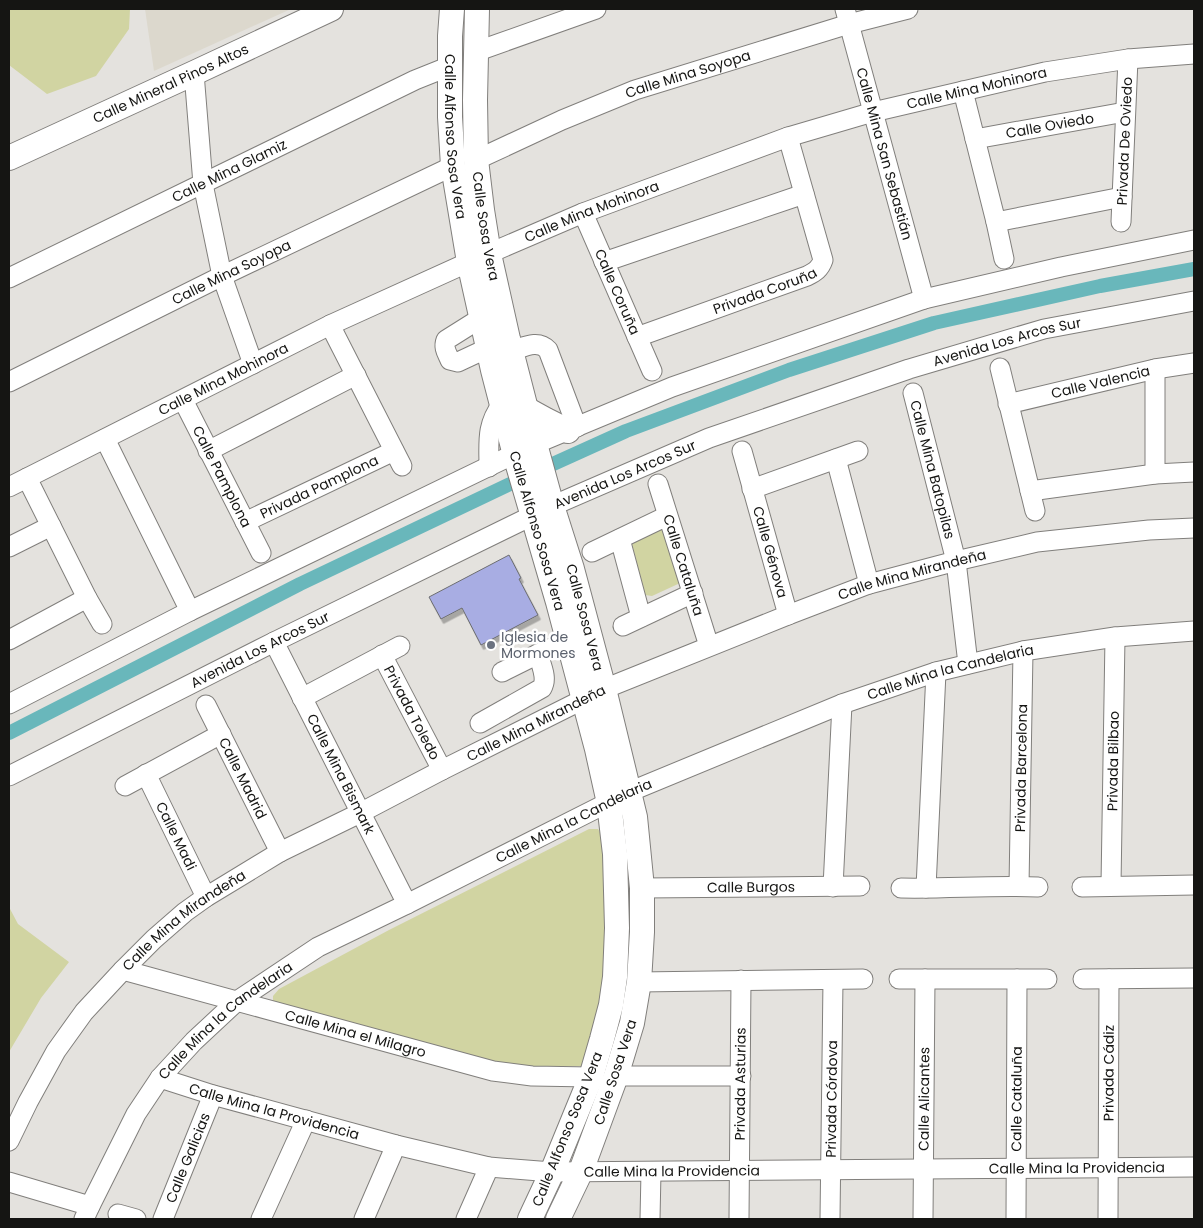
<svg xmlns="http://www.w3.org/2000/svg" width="1203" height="1228" font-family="Poppins,sans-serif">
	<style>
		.built { fill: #dcd8cd }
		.green { fill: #d1d4a2 }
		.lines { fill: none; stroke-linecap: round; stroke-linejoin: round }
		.canal { stroke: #69b7bb; stroke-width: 14 }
		.building { fill: #a8ade3; stroke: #6c6d70; filter: url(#shadow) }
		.minor-casing { stroke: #817f7c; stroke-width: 21 }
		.major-casing { stroke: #817f7c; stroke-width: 26 }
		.minor { stroke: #fff; stroke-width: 19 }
		.major { stroke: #fff; stroke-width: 24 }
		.worship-dot { fill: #6b7280; stroke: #fff; stroke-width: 2 }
		.labels { text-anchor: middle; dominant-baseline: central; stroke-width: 5; stroke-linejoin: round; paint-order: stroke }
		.street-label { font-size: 14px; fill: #151513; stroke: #fff }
		.worship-label { font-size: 14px; fill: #5b616d; stroke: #fff; text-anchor: start }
	</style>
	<defs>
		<filter id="shadow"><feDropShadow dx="2.5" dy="4.5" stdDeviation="0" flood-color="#0004"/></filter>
	</defs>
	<rect width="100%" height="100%" fill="#e4e2de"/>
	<path class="built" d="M145,9H291L154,71Z"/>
	<path class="green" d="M9,9H130L129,29L96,76L47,94L9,65Z
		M665,528L685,579L678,584L652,596L645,595L631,540Z
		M589,829H598L601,834L609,900V951L589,1066L519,1067L483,1061L283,1006L273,1001V996L279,989L389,930Z
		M9,907L18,924L69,962L41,998L9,1052Z"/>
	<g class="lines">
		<path class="canal" d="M553,464L626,431L789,370L934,323L1100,286L1194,269
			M9,733L300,584L510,484"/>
	</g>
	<path class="building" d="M509,555L521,578L519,579L538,615L481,645L462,608L441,619L429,597Z"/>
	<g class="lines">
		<defs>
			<g id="minor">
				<path id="s1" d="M845,9L924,299"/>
				<path d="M475,52L596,9"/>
				<path d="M194,73L203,184L222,276L253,364"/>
				<path d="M963,91L996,222L1004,259"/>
				<path id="s2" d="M975,139L1125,112"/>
				<path id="s3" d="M476,160L562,120L635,90L849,24L908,9"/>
				<path id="s4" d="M583,213L652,371"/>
				<path d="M996,222L1122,197"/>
				<path id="s5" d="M1121,222L1128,59"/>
				<path d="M604,262L804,194"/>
				<path id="s6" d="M9,278L415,80L450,66"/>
				<path d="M481,318L446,340C443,348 447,353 450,360L458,362L488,348"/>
				<path d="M330,325L402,466"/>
				<path id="s7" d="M637,337L807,276C815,272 820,269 823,260L788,137"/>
				<path d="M511,351C524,347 538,339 548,350L577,427"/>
				<path d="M1000,368L1035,511"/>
				<path d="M1155,369V474"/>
				<path id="s8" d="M9,382L222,276L453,166"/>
				<path id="s9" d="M913,393L956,561L968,664"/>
				<path id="s10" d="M183,400L261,553"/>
				<path id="s11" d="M1008,404L1155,369L1194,363"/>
				<path d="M105,439L190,611"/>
				<path d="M208,451L356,375"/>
				<path id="s12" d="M742,451L788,615"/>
				<path d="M836,459L869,584"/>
				<path d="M489,467C489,442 486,425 502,404"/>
				<path d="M27,478L87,598L102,624"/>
				<path id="s13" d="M658,484L709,646"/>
				<path id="s14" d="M9,487L330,325L469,262L583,213L788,137L873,112L1045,72L1128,59L1194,54"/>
				<path d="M752,489L858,451"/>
				<path d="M1030,491L1155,474L1194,472"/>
				<path id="s15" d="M245,522L394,451"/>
				<path d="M620,539L641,617"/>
				<path d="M9,547L51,526"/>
				<path d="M592,552L667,516"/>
				<path d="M623,626L693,593"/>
				<path d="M9,640L87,598"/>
				<path id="s16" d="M274,642L407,904"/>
				<path id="s17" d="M382,655L442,770"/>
				<path d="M502,672L538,654"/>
				<path d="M302,698L400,646"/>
				<path d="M9,704L190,611L535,444L672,387L924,299L1061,267L1194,240"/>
				<path id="s18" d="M206,705L280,852"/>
				<path d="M480,723L542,688C548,678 541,665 538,654L568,641"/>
				<path id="s19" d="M146,774L206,897"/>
				<path id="s20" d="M9,776L274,642L552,506L709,438L909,369L1044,329L1194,301"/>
				<path d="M125,786L221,734"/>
				<path id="s21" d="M1111,885L1115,637"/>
				<path id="s22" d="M1019,886L1023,651"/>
				<path d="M833,887L842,704"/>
				<path d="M1082,887L1194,885"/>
				<path id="s23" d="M642,888L860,886"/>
				<path d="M901,888C947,889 992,885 1038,887"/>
				<path d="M926,888L936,672"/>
				<path id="s24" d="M123,970L493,1071L532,1076L591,1077"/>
				<path d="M899,979H1047"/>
				<path d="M1083,979L1194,978"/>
				<path d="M639,982L863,979"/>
				<path d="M616,1076H741"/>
				<path id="s25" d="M160,1078L213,1095L396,1145L489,1167L552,1172L1194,1167"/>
				<path id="s26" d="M9,1141L28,1102L56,1051L84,1012L123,970L154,939L185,912L206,897L280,852L360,813L442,770L604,689L788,615L869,584L956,561L1037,542L1149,530L1194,528"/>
				<path d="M9,1182L90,1206"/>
				<path d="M118,1214L136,1219"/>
				<path id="s27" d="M84,1219L90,1206L136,1114L160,1078L194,1041L237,1001L318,947L407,904L629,792L842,704L936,672L1023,651L1115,637L1194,631"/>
				<path id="s28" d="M163,1219L213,1095"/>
				<path d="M261,1219L306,1120"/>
				<path d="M364,1219L396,1145"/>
				<path d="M466,1219L489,1167"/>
				<path d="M650,1219L651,1172"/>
				<path id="s29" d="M739,1219L741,980"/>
				<path id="s30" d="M830,1219L833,980"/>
				<path id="s31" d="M923,1219L925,979"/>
				<path id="s32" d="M1016,1219L1017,979"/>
				<path id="s33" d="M1108,1219L1109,979"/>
			</g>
			<g id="major">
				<path id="s34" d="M452,9L450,36V117L453,166L469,262L493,370L515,455L558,602L597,749L609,803L615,854L617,928L615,977L611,1005L602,1039L591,1077L552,1172L530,1219"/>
				<path id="s35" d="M477,9L475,100L476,160L482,210L489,254L508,339L535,444L552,506L572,569L604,689L635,817L642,888V932L639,982L632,1023L616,1076L581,1171L558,1219"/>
				<path id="s36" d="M9,158L194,73L331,9"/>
				<path d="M526,409L546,420L568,431"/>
			</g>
		</defs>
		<use href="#minor" class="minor-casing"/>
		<use href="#major" class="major-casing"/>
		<use href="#minor" class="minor"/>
		<use href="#major" class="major"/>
	</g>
	<circle class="worship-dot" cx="491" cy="645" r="5"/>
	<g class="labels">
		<g class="street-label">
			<text stroke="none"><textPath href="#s3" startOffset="229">Calle Mina Soyopa</textPath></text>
			<text stroke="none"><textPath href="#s36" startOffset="178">Calle Mineral Pinos Altos</textPath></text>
			<text stroke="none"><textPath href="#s14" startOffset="1050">Calle Mina Mohinora</textPath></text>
			<text stroke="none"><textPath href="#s2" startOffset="76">Calle Oviedo</textPath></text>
			<text stroke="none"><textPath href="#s34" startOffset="128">Calle Alfonso Sosa Vera</textPath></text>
			<text stroke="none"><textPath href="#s5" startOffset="81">Privada De Oviedo</textPath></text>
			<text stroke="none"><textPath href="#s1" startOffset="150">Calle Mina San Sebastián</textPath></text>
			<text stroke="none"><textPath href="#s6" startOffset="245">Calle Mina Glamiz</textPath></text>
			<text stroke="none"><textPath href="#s14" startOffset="645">Calle Mina Mohinora</textPath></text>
			<text stroke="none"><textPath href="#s35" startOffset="218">Calle Sosa Vera</textPath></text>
			<text stroke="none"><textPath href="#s8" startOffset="248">Calle Mina Soyopa</textPath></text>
			<text stroke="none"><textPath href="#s7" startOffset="136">Privada Coruña</textPath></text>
			<text stroke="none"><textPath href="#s4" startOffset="86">Calle Coruña</textPath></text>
			<text stroke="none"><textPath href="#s20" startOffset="1091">Avenida Los Arcos Sur</textPath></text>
			<text stroke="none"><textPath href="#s14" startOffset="240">Calle Mina Mohinora</textPath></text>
			<text stroke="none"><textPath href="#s11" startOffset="95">Calle Valencia</textPath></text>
			<text stroke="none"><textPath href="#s9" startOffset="79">Calle Mina Batopilas</textPath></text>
			<text stroke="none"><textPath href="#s20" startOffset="686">Avenida Los Arcos Sur</textPath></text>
			<text stroke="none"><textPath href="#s10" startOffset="86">Calle Pamplona</textPath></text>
			<text stroke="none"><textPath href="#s15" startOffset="82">Privada Pamplona</textPath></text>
			<text stroke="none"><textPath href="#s34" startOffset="532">Calle Alfonso Sosa Vera</textPath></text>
			<text stroke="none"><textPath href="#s12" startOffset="105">Calle Génova</textPath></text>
			<text stroke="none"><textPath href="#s13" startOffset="85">Calle Cataluña</textPath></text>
			<text stroke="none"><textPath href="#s26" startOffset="1096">Calle Mina Mirandeña</textPath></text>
			<text stroke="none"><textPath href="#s35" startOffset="622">Calle Sosa Vera</textPath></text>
			<text stroke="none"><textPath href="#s20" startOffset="281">Avenida Los Arcos Sur</textPath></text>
			<text stroke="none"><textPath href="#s27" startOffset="1058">Calle Mina la Candelaria</textPath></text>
			<text stroke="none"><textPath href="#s17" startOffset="65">Privada Toledo</textPath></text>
			<text stroke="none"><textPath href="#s26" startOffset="691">Calle Mina Mirandeña</textPath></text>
			<text stroke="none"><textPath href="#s21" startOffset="124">Privada Bilbao</textPath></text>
			<text stroke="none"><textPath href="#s22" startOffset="118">Privada Barcelona</textPath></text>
			<text stroke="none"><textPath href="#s16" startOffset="148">Calle Mina Bismark</textPath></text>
			<text stroke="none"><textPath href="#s18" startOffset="82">Calle Madrid</textPath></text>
			<text stroke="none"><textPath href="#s27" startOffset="652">Calle Mina la Candelaria</textPath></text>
			<text stroke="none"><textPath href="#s19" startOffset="69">Calle Madi</textPath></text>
			<text stroke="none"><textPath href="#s23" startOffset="109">Calle Burgos</textPath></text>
			<text stroke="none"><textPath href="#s26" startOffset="286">Calle Mina Mirandeña</textPath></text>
			<text stroke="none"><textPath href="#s27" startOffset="248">Calle Mina la Candelaria</textPath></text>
			<text stroke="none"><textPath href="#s24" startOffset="241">Calle Mina el Milagro</textPath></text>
			<text transform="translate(615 1072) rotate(-72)">Calle Sosa Vera</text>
			<text stroke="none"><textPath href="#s33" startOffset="146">Privada Cádiz</textPath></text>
			<text stroke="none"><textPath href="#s29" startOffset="135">Privada Asturias</textPath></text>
			<text stroke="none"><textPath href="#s30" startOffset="120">Privada Córdova</textPath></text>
			<text stroke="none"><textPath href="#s31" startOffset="120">Calle Alicantes</textPath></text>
			<text stroke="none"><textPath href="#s32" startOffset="120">Calle Cataluña</textPath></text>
			<text stroke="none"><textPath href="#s25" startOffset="119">Calle Mina la Providencia</textPath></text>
			<text transform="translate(567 1129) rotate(-68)">Calle Alfonso Sosa Vera</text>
			<text stroke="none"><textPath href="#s28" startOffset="66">Calle Galicias</textPath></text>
			<text stroke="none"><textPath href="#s25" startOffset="929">Calle Mina la Providencia</textPath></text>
			<text stroke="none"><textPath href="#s25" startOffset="524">Calle Mina la Providencia</textPath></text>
		</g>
		<g class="worship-label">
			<text x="501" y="637">Iglesia de<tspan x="501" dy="16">Mormones</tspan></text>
		</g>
	</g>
	<rect width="1203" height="1228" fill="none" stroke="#151513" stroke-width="20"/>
</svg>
